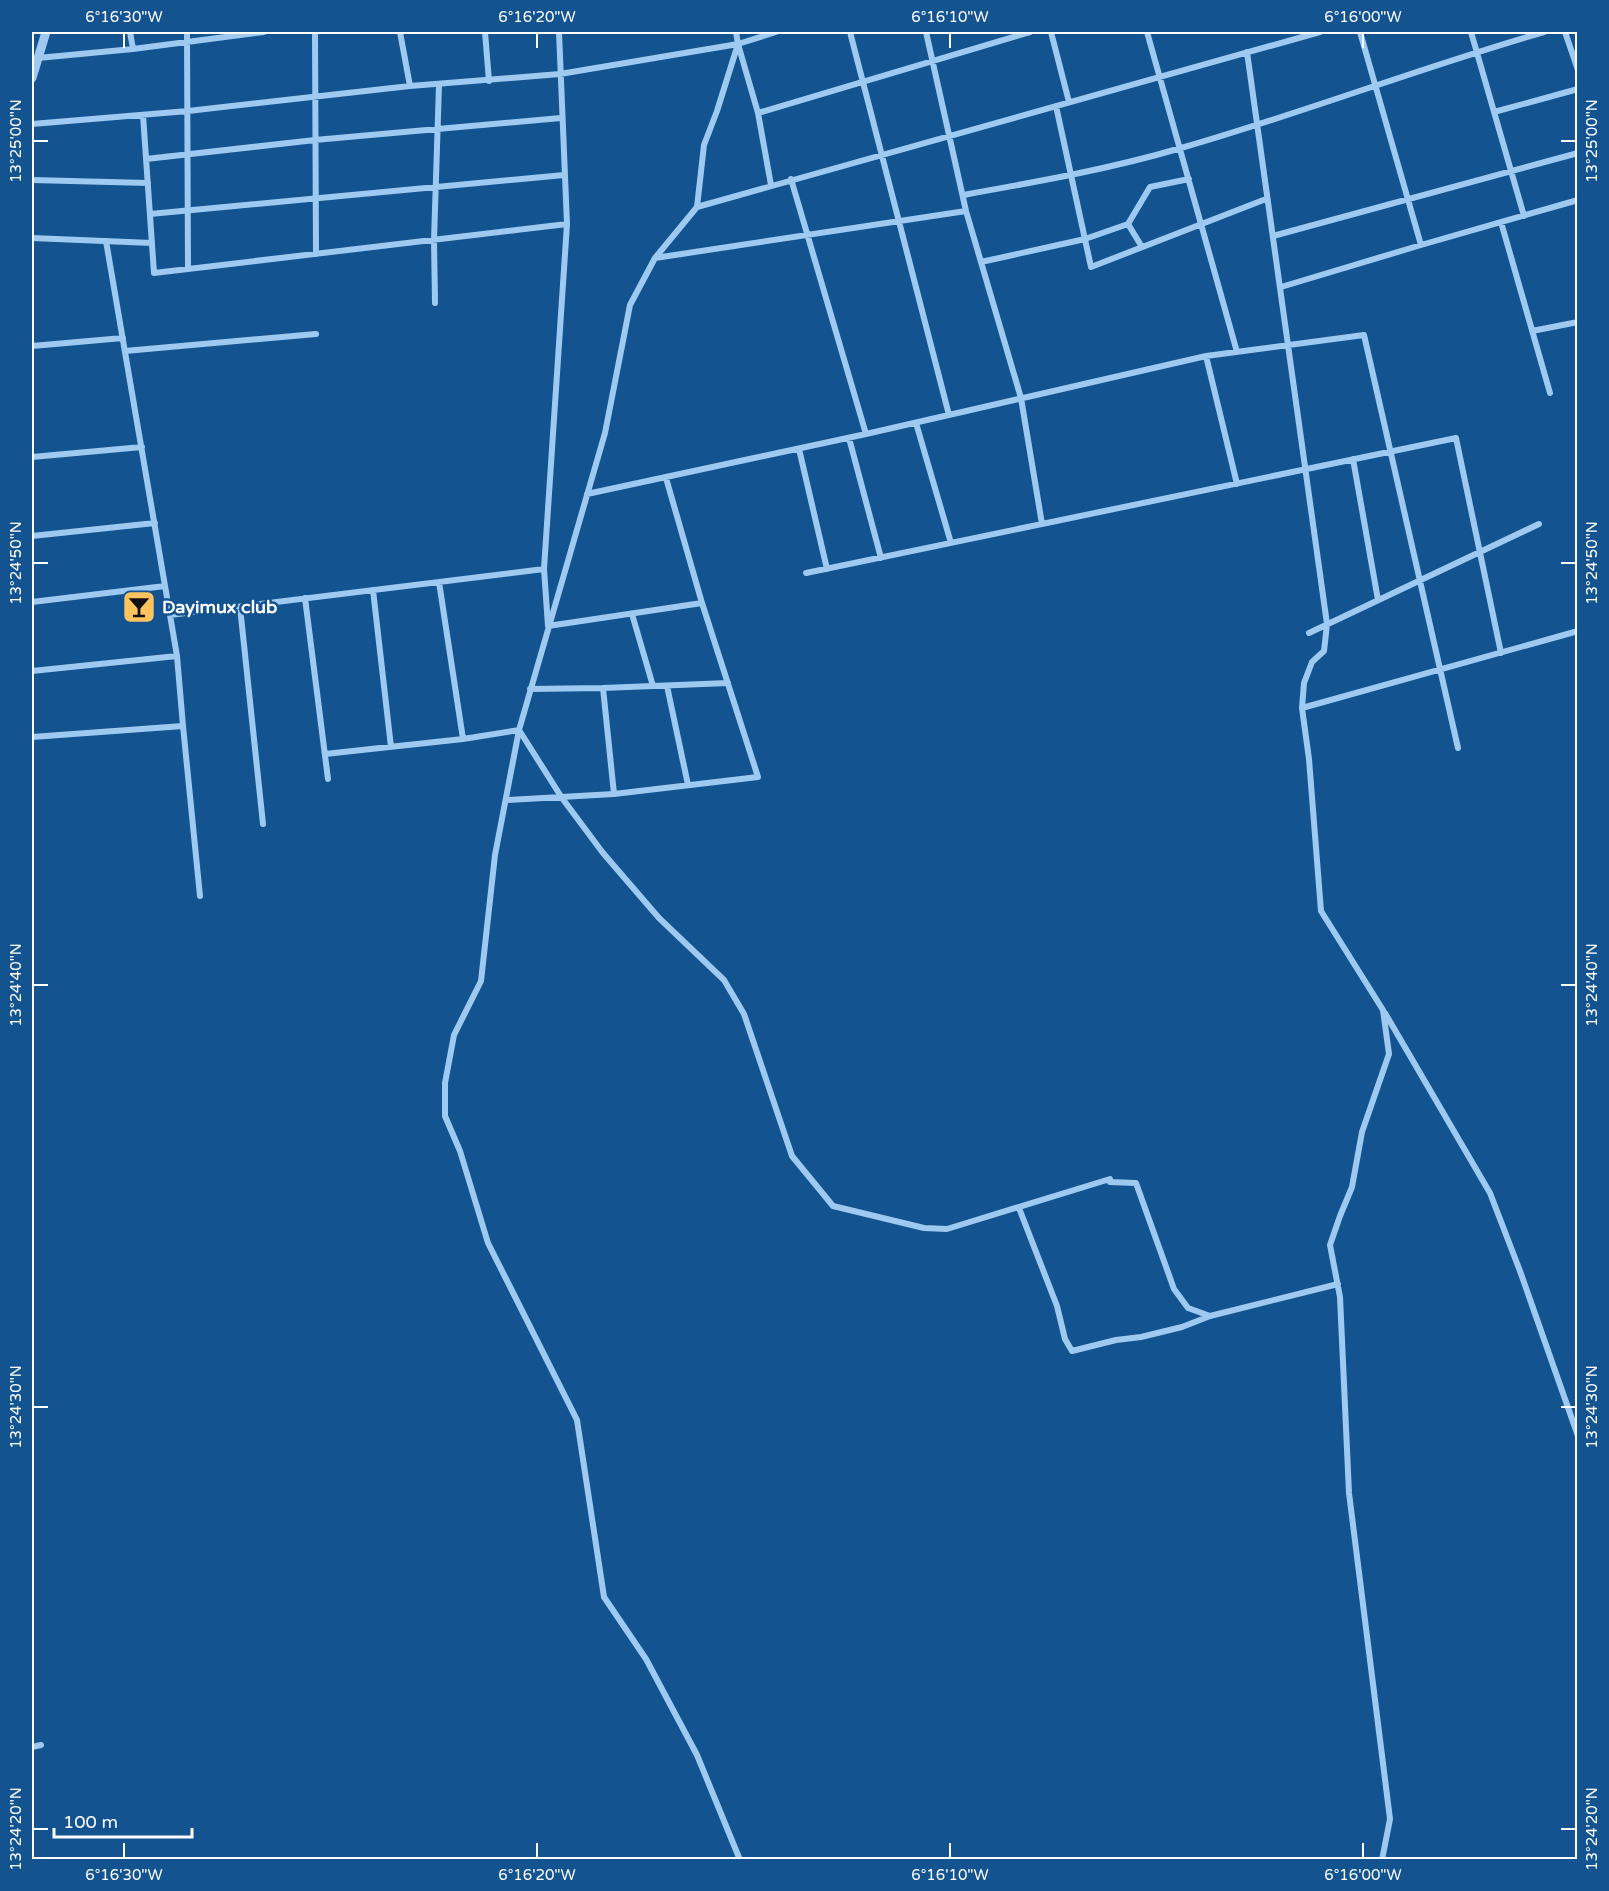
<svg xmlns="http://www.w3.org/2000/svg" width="1609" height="1891" font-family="'Varela Round',sans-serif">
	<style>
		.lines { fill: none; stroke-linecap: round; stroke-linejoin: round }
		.minor { stroke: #9ecaf1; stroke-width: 6 }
		.tertiary { stroke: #9ecaf1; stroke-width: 9 }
		.ticks { fill: none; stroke: #fff; stroke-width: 2 }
		.labels { text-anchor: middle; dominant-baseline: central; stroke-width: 5; stroke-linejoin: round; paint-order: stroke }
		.poi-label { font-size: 18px; font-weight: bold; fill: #fff; stroke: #13538f; text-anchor: start }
		.neatline { fill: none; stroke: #fff; stroke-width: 2 }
		.ticks-label { font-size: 15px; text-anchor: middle; fill: #fff }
	</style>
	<rect width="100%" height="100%" fill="#13538f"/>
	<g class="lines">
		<path class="minor" d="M130,32L133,49
			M187,32L188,268
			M315,32L316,254
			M400,32L410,86
			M485,32L489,81
			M559,32L567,224L544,569L548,626L702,603
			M736,32L738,44L758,113L771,185
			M850,32L949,415
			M926,32L966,211L1021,398L1042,524
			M1051,32L1069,102
			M1147,32L1237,352
			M1360,32L1421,245
			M1471,32L1524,216
			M1565,32L1578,70
			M738,44L717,111L704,145L697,207L655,258L630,305L605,433L519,730L495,855L481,981L454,1035L445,1083V1116L460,1151L488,1243L577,1420L604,1597L646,1659L697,1755L740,1860
			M1247,52L1327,624L1324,651L1312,662L1304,683L1302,708L1309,759L1321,911L1383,1010L1389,1054L1362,1132L1352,1187L1340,1216L1330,1245L1340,1297L1349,1493L1390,1819L1382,1860
			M38,58L133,49L264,32
			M1056,106L1091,267L1266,199
			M1494,112L1578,89
			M758,113L1030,32
			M143,115L154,273L567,224
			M32,124L188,111L410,86L560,74L738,44L776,32
			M146,159L315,140L561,118
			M791,179L866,434
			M32,180L148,183
			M963,195C1036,182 1110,169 1181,148C1303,113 1422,67 1544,32
			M697,207L1320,32
			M150,214L564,175
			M1501,222L1550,393
			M1128,224L1142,247
			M1273,236L1578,153
			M32,238L152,243
			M106,241L177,656L183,726L200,896
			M655,258L966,211
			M981,262L1085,239L1128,224L1150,187L1189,179
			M1281,287L1421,245L1578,200
			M435,303L434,240L439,85
			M1532,331L1578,322
			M32,346L123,338
			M125,351L316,334
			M1206,356L1237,484
			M916,423L951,543
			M849,438L881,558
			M799,449L827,569
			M32,457L142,447
			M1353,459L1378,600
			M587,494L866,434L1206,356L1364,335L1458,748
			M32,536L155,523
			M806,573L1456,438L1501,653
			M439,582L463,739
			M373,590L391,747
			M305,598L328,779
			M32,602L165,586
			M240,607L263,824
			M632,614L653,686
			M170,615L544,569
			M1309,633L1539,524
			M32,671L177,656
			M667,686L688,785
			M603,688L614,794
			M530,689L603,688L728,683
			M1302,708L1578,631
			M32,737L183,726
			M325,754L463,739L519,730L562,798L603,853L659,918L724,980L744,1014L792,1156L833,1206L924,1228L947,1229L1110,1179V1182L1136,1183L1174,1289L1188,1308L1210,1316
			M506,800L614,794L758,777L702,603L666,478
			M1385,1013L1490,1193L1520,1271L1578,1436
			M1019,1208L1057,1306L1065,1339L1072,1351L1116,1340L1141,1337L1182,1327L1210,1316L1338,1284
			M32,1747L41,1745"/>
		<path class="tertiary" d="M32,78L46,32"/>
	</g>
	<path class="ticks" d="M124,33V48M537,33V48M950,33V48M1363,33V48M33,141H48M1561,141H1576M33,563H48M1561,563H1576M33,985H48M1561,985H1576M33,1407H48M1561,1407H1576M33,1829H48M1561,1829H1576M124,1843V1858M537,1843V1858M950,1843V1858M1363,1843V1858"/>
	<defs>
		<symbol id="bar-square" viewBox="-11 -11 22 22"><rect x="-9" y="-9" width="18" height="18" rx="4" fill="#ffc35e" stroke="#13538f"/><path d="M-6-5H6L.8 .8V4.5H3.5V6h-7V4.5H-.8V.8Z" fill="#111"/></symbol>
	</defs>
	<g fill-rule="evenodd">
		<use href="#bar-square" x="120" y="588" width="38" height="38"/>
	</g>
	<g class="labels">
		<g class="poi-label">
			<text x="162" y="607">Dayimux club</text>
		</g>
	</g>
	<rect width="1609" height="1891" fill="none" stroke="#13538f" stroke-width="66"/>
	<path d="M54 1828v9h138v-9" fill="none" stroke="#ffffff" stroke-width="3"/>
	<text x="63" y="1828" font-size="18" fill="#ffffff" stroke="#13538f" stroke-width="4.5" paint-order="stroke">100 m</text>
	<rect x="33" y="33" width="1543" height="1825" class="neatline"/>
	<g class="ticks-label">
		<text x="124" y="22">6°16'30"W</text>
		<text x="537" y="22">6°16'20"W</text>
		<text x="950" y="22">6°16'10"W</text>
		<text x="1363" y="22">6°16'00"W</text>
		<text transform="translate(16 141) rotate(-90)" y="5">13°25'00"N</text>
		<text transform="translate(1592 141) rotate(-90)" y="5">13°25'00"N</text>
		<text transform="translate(16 563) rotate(-90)" y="5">13°24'50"N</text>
		<text transform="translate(1592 563) rotate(-90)" y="5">13°24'50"N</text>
		<text transform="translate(16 985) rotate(-90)" y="5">13°24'40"N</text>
		<text transform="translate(1592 985) rotate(-90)" y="5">13°24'40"N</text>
		<text transform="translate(16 1407) rotate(-90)" y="5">13°24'30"N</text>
		<text transform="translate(1592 1407) rotate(-90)" y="5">13°24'30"N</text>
		<text transform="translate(16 1829) rotate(-90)" y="5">13°24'20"N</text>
		<text transform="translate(1592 1829) rotate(-90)" y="5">13°24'20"N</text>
		<text x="124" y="1880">6°16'30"W</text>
		<text x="537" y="1880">6°16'20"W</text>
		<text x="950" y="1880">6°16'10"W</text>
		<text x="1363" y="1880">6°16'00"W</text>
	</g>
</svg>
